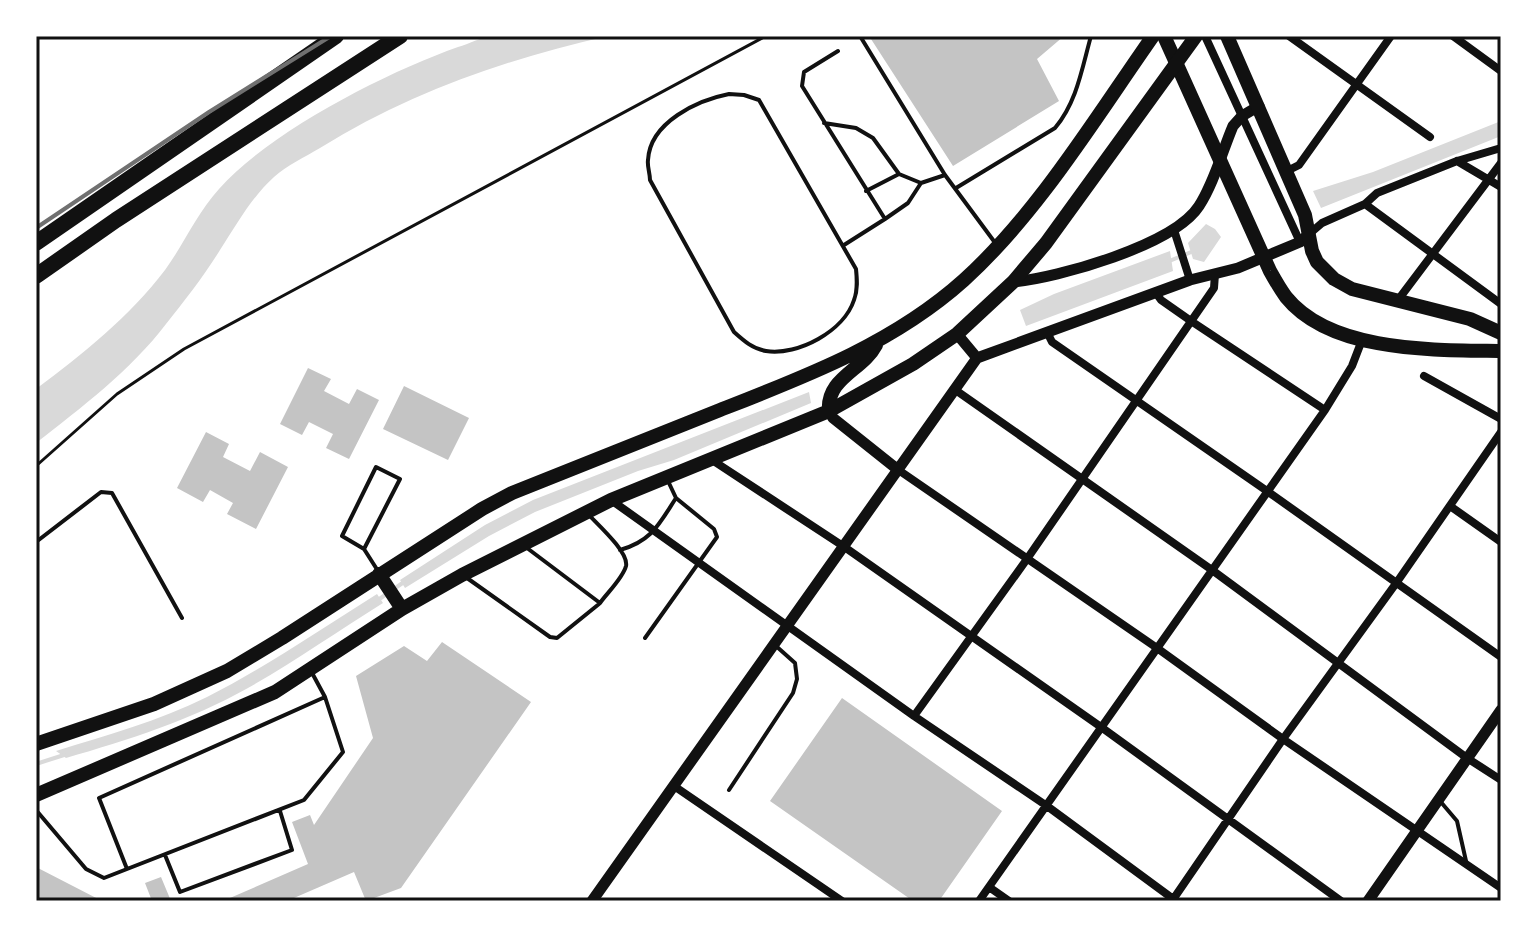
<svg xmlns="http://www.w3.org/2000/svg" width="1537" height="937" font-family="Barlow,sans-serif">
	<style>
		.water { fill: #d9d9d9 }
		.lines { fill: none; stroke-linecap: round; stroke-linejoin: round }
		.stream { stroke: #d9d9d9; stroke-width: 4 }
		.building { fill: #c4c4c4 }
		.path { stroke: #111; stroke-width: 3 }
		.service { stroke: #111; stroke-width: 4 }
		.minor { stroke: #111; stroke-width: 8 }
		.tertiary { stroke: #111; stroke-width: 11 }
		.primary { stroke: #111; stroke-width: 14 }
		.trunk { stroke: #111; stroke-width: 14 }
		.motorway { stroke: #111; stroke-width: 16 }
		.rail { stroke: #707070; stroke-width: 4 }
		.neatline { fill: none; stroke: #111; stroke-width: 3 }
	</style>
	<rect width="100%" height="100%" fill="#fff"/>
	<path class="water" d="M608,36C506,59 409,93 320,148C305,157 287,165 274,177C251,198 237,224 220,250C204,276 185,300 166,324C131,370 81,408 36,443V389C82,355 130,316 165,270C184,244 197,213 219,189C269,132 387,72 458,47C469,44 481,37 492,36C530,32 570,36 608,36Z
		M1501,121V136L1321,208L1313,191L1373,172Z
		M1206,224L1215,229L1221,237L1204,262L1193,259L1188,243Z
		M1170,251L1173,271L1026,326L1020,310L1054,294Z
		M809,392L811,403L674,460L638,471L535,512L489,536L405,588L400,580L485,525L533,500Z
		M377,594L383,603C338,631 294,662 248,688C191,720 128,740 66,758L56,751C107,735 159,721 207,697C266,667 321,629 377,594Z"/>
	<g class="lines">
		<path class="stream" d="M1167,262L1196,250
			M375,602L404,582
			M36,764L64,755"/>
	</g>
	<path class="building" d="M876,36H1064L1037,59L1059,101L953,166L871,39Z
		M308,368L331,379L324,391L349,404L357,389L379,400L349,459L326,448L333,434L309,422L302,435L280,424Z
		M404,386L469,418L448,460L383,429Z
		M206,432L229,444L223,457L250,471L260,452L288,467L256,529L227,514L233,503L210,490L203,502L177,488Z
		M442,642L531,702L401,888L366,901L354,872L287,901H223L308,864L292,822L310,815L314,825L373,738L356,676L404,646L427,661Z
		M842,698L1002,811L939,901H913L770,801Z
		M36,867L102,901H36Z
		M161,877L171,901H152L145,883Z"/>
	<g class="lines">
		<path class="path" d="M36,466L117,394L184,349L766,36"/>
		<path class="service" d="M860,36L945,175L996,244
			M838,51L804,72L802,86L885,219L908,203L921,183L945,175
			M729,94L744,95L759,100L856,269C857,279 858,290 854,300C844,331 798,356 766,351C753,349 744,341 734,332L650,180C650,173 647,166 648,160C650,122 698,100 729,94Z
			M824,123L856,128L873,138L899,174L921,183
			M956,188L1055,128C1077,102 1082,68 1091,36
			M866,191L899,174
			M844,245L885,219
			M36,542L101,492L112,493L182,618
			M527,548L600,603C607,593 623,578 626,566C629,552 597,524 588,514
			M364,549L400,479L376,467L342,536L364,549L378,571
			M620,550C652,541 659,524 676,498L668,481
			M467,578L550,637L557,638L599,604
			M645,638L717,537L714,529L676,498
			M729,790L793,693L797,679L795,663L776,646
			M1440,801L1457,821L1466,861
			M36,810L86,869L104,878L304,800L343,752L325,697L311,671
			M165,855L180,892L292,850L280,811
			M127,869L99,798L325,697"/>
		<path class="minor" d="M1205,36L1300,242
			M1289,36L1430,137
			M1453,36L1501,71
			M1457,161L1501,187
			M1287,171L1299,165L1391,36
			M1365,204L1501,304
			M1174,230L1190,280
			M1308,235L1322,223L1365,204L1377,193L1457,161L1501,148
			M1156,293L1161,300L1191,321L1325,410
			M1398,300L1501,163
			M1047,332L1052,342L1267,491L1501,657
			M1424,376L1501,419
			M954,389L1212,570L1467,758L1501,780
			M712,460L843,546L1101,727L1341,901
			M897,469L1157,648L1283,739L1501,888
			M611,500L914,716L1047,806L1176,901
			M1450,506L1501,542
			M914,716L1027,559L1214,288L1215,274
			M674,786L842,901
			M989,887L1009,901
			M979,901L1325,410L1352,366L1362,340
			M1172,901L1283,739L1397,582L1501,432"/>
		<path class="tertiary" d="M1013,282C1058,278 1174,245 1199,206C1214,183 1222,152 1233,126L1242,116L1259,106
			M957,334L977,358
			M977,358L1190,280L1238,268L1300,242L1308,235
			M829,411L833,418L897,469
			M592,901L977,358
			M1368,901L1501,710"/>
		<path class="primary" d="M1164,36L1270,271C1275,280 1280,289 1286,297C1331,353 1436,350 1501,351
			M1227,36L1305,215L1312,251L1317,262L1334,279L1352,289L1470,319L1501,333"/>
		<path class="trunk" d="M829,411C826,378 863,370 876,345
			M379,574L402,609
			M36,744L154,704L227,671L282,638L482,509L512,493C581,465 651,438 720,410C807,376 894,343 964,280C1038,213 1096,117 1153,36
			M36,795L275,692L402,609L462,575L611,500L829,411L913,364L957,334L1013,282L1046,243L1196,36"/>
		<path class="motorway" d="M36,243L336,36
			M36,276L116,220L400,36"/>
		<path class="rail" d="M36,228L209,112L331,36"/>
	</g>
	<rect width="1537" height="937" fill="none" stroke="#ffffff" stroke-width="76"/>
	<rect x="38" y="38" width="1461" height="861" class="neatline"/>
</svg>
